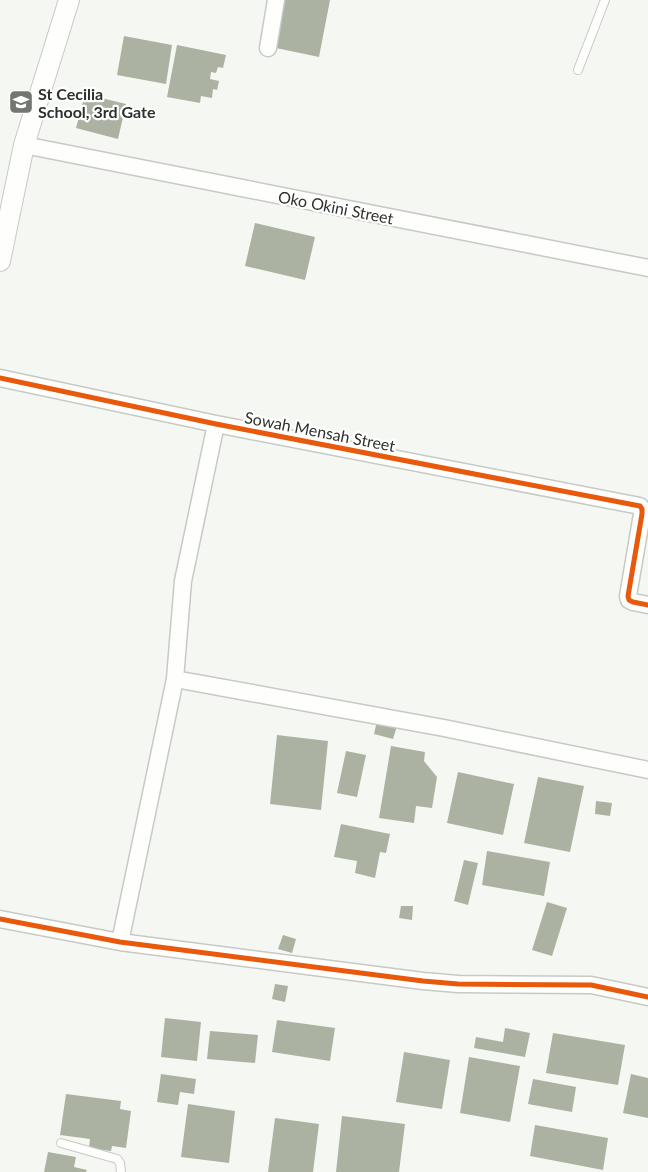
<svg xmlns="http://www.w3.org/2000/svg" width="648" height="1172" font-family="Lato,sans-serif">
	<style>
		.building { fill: #abb2a2 }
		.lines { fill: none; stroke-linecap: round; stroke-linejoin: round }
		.service-casing { stroke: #c7c9c5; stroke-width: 10 }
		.minor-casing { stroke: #c7c9c5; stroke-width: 19 }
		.tertiary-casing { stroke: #c7c9c5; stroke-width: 22 }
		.service { stroke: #fefefd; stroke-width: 8 }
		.minor { stroke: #fefefd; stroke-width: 16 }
		.tertiary { stroke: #fefefd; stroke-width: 20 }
		.cycleway-casing { stroke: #fff; stroke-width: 8 }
		.cycleway { stroke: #e8590c; stroke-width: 5 }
		.labels { text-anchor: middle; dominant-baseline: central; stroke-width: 4.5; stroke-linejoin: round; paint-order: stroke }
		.poi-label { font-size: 16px; font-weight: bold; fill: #2d302b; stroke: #fff; text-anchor: start }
		.street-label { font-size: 16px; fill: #2d302b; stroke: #fff }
	</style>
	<rect width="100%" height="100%" fill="#f5f8f2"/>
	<path class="building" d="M285,0H330L319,57L276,48Z
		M124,36L172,45L166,84L117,75Z
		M177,45L226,55L223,68L218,67L216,73L211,72L210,79L219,81L217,90L213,89L212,98L201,96L200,103L167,97Z
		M85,94L126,104L118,139L76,128Z
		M255,223L315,237L305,280L245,266Z
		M377,721L397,726L393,739L374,734Z
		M277,735L328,741L321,810L270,804Z
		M391,746L425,752L424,761L437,777L432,808L416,806L414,823L379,818Z
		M346,751L366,755L357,797L337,793Z
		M458,772L514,784L503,835L447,823Z
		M538,777L584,786L570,852L524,843Z
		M596,801L612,803L610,816L595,814Z
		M341,824L390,834L386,853L380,852L375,878L355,873L357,861L334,857Z
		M487,851L550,862L544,896L482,885Z
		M464,860L478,863L468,905L454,901Z
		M547,902L567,908L552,956L532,950Z
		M401,906H413L412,920L399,918Z
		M283,935L296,939L292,953L278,949Z
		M275,984L288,986L285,1002L272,999Z
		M165,1018L201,1022L197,1061L161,1057Z
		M277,1020L335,1028L330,1061L272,1052Z
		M505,1028L530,1033L525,1057L474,1048L476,1037L503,1042Z
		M210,1031L258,1035L255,1063L207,1059Z
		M553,1033L625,1045L618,1085L546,1073Z
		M404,1052L450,1060L442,1109L396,1102Z
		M469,1057L520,1066L510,1122L460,1113Z
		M161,1074L196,1079L194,1094L180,1092L178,1105L157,1102Z
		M631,1074L648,1078V1118L623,1113Z
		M533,1079L576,1087L572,1112L528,1104Z
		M66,1094L121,1101L120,1109L131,1111L126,1148L112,1146L111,1151L89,1148L90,1139L60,1135Z
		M188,1104L235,1111L229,1163L181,1157Z
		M342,1116L405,1124L399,1172H336Z
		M275,1118L319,1124L313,1172H268Z
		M535,1125L608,1138L603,1170L530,1156Z
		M48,1152L76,1157L74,1167L87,1170L86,1172H44Z"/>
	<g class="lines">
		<defs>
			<path id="service" d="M578,70L605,0
				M61,1143L117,1159L120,1163L121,1172"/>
			<path id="minor" d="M268,48L276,0
				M24,145L648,268
				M0,378L216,424L640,506L642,509V514L628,596L629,600L633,602L648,605
				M175,679L444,728L648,770
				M0,919L120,942L423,981L458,984L591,985L648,997
				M120,942L175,679L183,581L216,424"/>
			<path id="tertiary" d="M0,261L24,145L69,0"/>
		</defs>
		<use href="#service" class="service-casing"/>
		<use href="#minor" class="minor-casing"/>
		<use href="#tertiary" class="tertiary-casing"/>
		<use href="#service" class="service"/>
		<use href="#minor" class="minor"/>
		<use href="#tertiary" class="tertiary"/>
		<defs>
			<path id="cycleway" d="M0,378L216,424L640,506L642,509V514L628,596L629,600L633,602L648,605
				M0,919L120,942L423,981L458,984L591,985L648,997"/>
		</defs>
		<use href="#cycleway" class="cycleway-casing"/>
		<use href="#cycleway" class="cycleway"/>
	</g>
	<defs>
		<symbol id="school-square" viewBox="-11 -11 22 22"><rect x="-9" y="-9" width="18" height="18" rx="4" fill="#737671" stroke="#fff"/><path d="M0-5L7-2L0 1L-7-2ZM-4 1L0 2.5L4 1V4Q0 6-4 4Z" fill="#fff"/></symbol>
	</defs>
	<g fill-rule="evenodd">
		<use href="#school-square" x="7" y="88" width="28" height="28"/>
	</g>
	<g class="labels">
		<g class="poi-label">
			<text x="38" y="93">St Cecilia<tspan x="38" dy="18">School, 3rd Gate</tspan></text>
		</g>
		<g class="street-label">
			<text transform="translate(336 207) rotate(11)">Oko Okini Street</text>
			<text transform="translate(320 431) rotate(11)">Sowah Mensah Street</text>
		</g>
	</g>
</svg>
